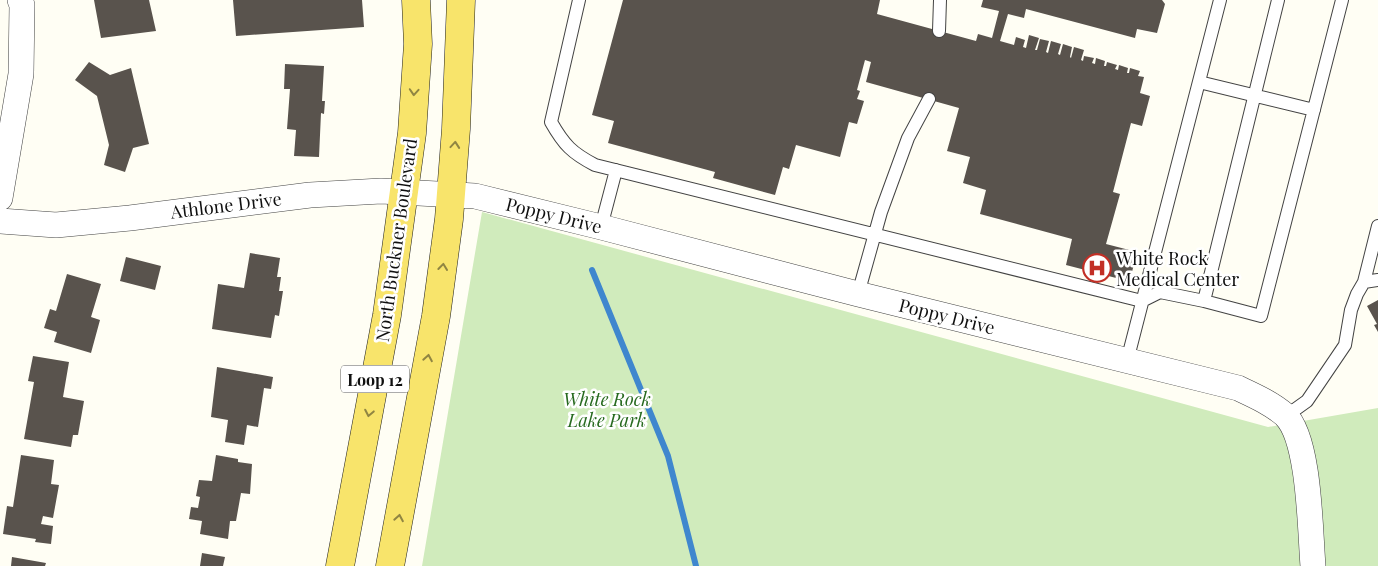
<svg xmlns="http://www.w3.org/2000/svg" width="1378" height="566" font-family="'Playfair Display',serif">
	<style>
		.green { fill: #d0ebbc }
		.lines { fill: none; stroke-linecap: round; stroke-linejoin: round }
		.stream { stroke: #3f87ce; stroke-width: 6 }
		.building { fill: #59534d }
		.lane-casing { stroke: #434343; stroke-width: 14 }
		.street-casing { stroke: #434343; stroke-width: 26 }
		.primary-casing { stroke: #212121; stroke-width: 29 }
		.lane { stroke: #fff; stroke-width: 12 }
		.street { stroke: #fff; stroke-width: 25 }
		.primary { stroke: #f8e46b; stroke-width: 28 }
		.oneway { stroke: #908542 }
		.labels { text-anchor: middle; dominant-baseline: central; stroke-width: 5; stroke-linejoin: round; paint-order: stroke }
		.shield { fill: #fff; stroke: #585858; stroke-width: 1 }
		.shield-label { font-size: 16px; font-weight: bold; fill: #101010 }
		.street-label { font-size: 18px; fill: #101010; stroke: #fff }
		.poi-label { font-size: 18px; fill: #101010; stroke: #fff; text-anchor: start }
		.park-label { font-size: 18px; font-style: italic; fill: #276a1f; stroke: #fff }
	</style>
	<rect width="100%" height="100%" fill="#fffef4"/>
	<path class="green" d="M482,212L1268,427L1378,408V566H422Z"/>
	<g class="lines">
		<path class="stream" d="M592,270L668,456L696,566"/>
	</g>
	<path class="building" d="M94,0H149L156,31L101,38Z
		M233,0H362L364,27L236,36Z
		M623,0H880L877,14L976,41L978,34L992,38L999,11L981,7L983,0H1162L1165,4L1157,33L1137,29L1135,38L1026,9L1024,18L1008,14L1000,41L1014,45L1016,37L1025,40L1023,47L1026,48L1029,35L1039,38L1035,50H1037L1040,39L1049,41L1046,52L1048,53L1051,41L1061,44L1058,54L1060,55L1063,44L1072,47L1070,57L1071,58L1074,47L1084,50L1081,60L1083,61L1084,56L1094,58L1092,63L1095,64L1096,58L1105,61L1104,66H1106L1107,62L1117,65L1115,69L1118,70L1119,65L1128,68L1127,73H1129L1130,68L1140,71L1138,76L1144,77L1140,93L1150,96L1142,126L1131,123L1113,192L1120,194L1106,244L1137,252L1132,272L1124,279H1120L1066,265L1072,239L980,214L986,190L963,183L970,157L947,151L959,108L866,82L871,62L865,60L857,90L860,91L857,99L864,101L857,124L849,122L840,157L796,145L789,169L783,167L775,195L713,178L715,172L608,143L614,121L592,115Z
		M89,62L110,75L131,68L149,144L133,148L125,172L104,165L109,145L97,96L75,80Z
		M285,64L324,66L322,101H325L324,114L321,113L319,157L294,156L296,130L287,129L290,89H284Z
		M250,253L280,258L277,277H281L279,291H283L279,316L275,315L271,338L212,329L218,284L244,288Z
		M126,257L161,266L155,290L120,281Z
		M67,274L101,284L91,317L100,320L91,353L54,342L57,332L44,328L50,309L56,311Z
		M1378,300V332L1374,325L1377,324L1367,306Z
		M33,356L69,362L63,397L84,401L78,435H73L71,447L24,439L34,382L28,381Z
		M217,367L273,377L271,389L264,388L258,427L247,425L244,445L225,442L228,420L211,417Z
		M21,455L54,460L51,484L59,485L53,518L43,516L41,524L53,526L51,544L35,542L36,539L3,534L7,506L13,507Z
		M216,455L238,459V462L252,464L250,494L241,493L236,521H230L228,539L200,534L202,521L189,519L191,507L198,508L200,497L196,496L199,480L212,481Z
		M202,553L225,557L223,566H200Z
		M12,557L46,563L45,566H11Z"/>
	<g class="lines">
		<defs>
			<path id="lane" d="M579,0L551,122C564,145 572,153 595,165L1142,301L1160,292L1204,301L1261,316L1342,0
				M939,31L940,0
				M1199,82L1314,110
				M601,227L616,170
				M1364,282L1378,226
				M858,294L881,212L908,138L929,99
				M1204,301L1278,0
				M1127,361L1220,0
				M1286,416L1307,401L1345,345L1351,310L1357,294L1364,282L1378,280"/>
			<path id="street" d="M0,198L21,74L22,5L20,0
				M0,221L56,225L130,218L310,195L381,191L475,196L601,227L858,294L1238,388C1255,396 1271,403 1285,415C1310,439 1310,531 1313,566"/>
			<path id="primary" d="M340,566L387,315L412,133L418,44L416,0
				M390,566L436,316L449,219L456,129L461,0"/>
		</defs>
		<use href="#lane" class="lane-casing"/>
		<use href="#street" class="street-casing"/>
		<use href="#primary" class="primary-casing"/>
		<use href="#lane" class="lane"/>
		<use href="#street" class="street"/>
		<use href="#primary" class="primary"/>
	</g>
	<defs><path id="oneway-chevron" d="M-2-3.5L2.5 0L-2 3.5" fill="none" stroke-width="1.6" stroke-linecap="round" stroke-linejoin="round" transform="scale(1.25)"/></defs>
	<g class="oneway">
		<use href="#oneway-chevron" transform="translate(414 92) rotate(94)"/>
		<use href="#oneway-chevron" transform="translate(455 145) rotate(-85)"/>
		<use href="#oneway-chevron" transform="translate(443 267) rotate(-83)"/>
		<use href="#oneway-chevron" transform="translate(428 358) rotate(-80)"/>
		<use href="#oneway-chevron" transform="translate(369 413) rotate(101)"/>
		<use href="#oneway-chevron" transform="translate(399 518) rotate(-80)"/>
	</g>
	<defs>
		<symbol id="hospital-ring" viewBox="-11 -11 22 22"><circle r="9.5" fill="#fff" stroke="#c22f26" stroke-width="1.5"/><path d="M-5-5h3v3.5h4V-5h3V5h-3V1.5h-4V5h-3Z" fill="#c22f26"/></symbol>
	</defs>
	<g fill-rule="evenodd">
		<use href="#hospital-ring" x="1081" y="252" width="32" height="32"/>
	</g>
	<g class="labels">
		<rect class="shield" x="341" y="365.5" width="68" height="27" rx="4"/>
		<g class="shield-label">
			<text x="375" y="379">Loop 12</text>
		</g>
		<g class="street-label">
			<text transform="translate(226 205) rotate(-7)">Athlone Drive</text>
			<text transform="translate(554 215) rotate(14)">Poppy Drive</text>
			<text transform="translate(396 240) rotate(-82)">North Buckner Boulevard</text>
			<text transform="translate(947 316) rotate(14)">Poppy Drive</text>
		</g>
		<g class="poi-label">
			<text x="1116" y="258">White Rock<tspan x="1116" dy="21">Medical Center</tspan></text>
		</g>
		<g class="park-label">
			<text x="607" y="399">White Rock<tspan x="607" dy="21">Lake Park</tspan></text>
		</g>
	</g>
</svg>
